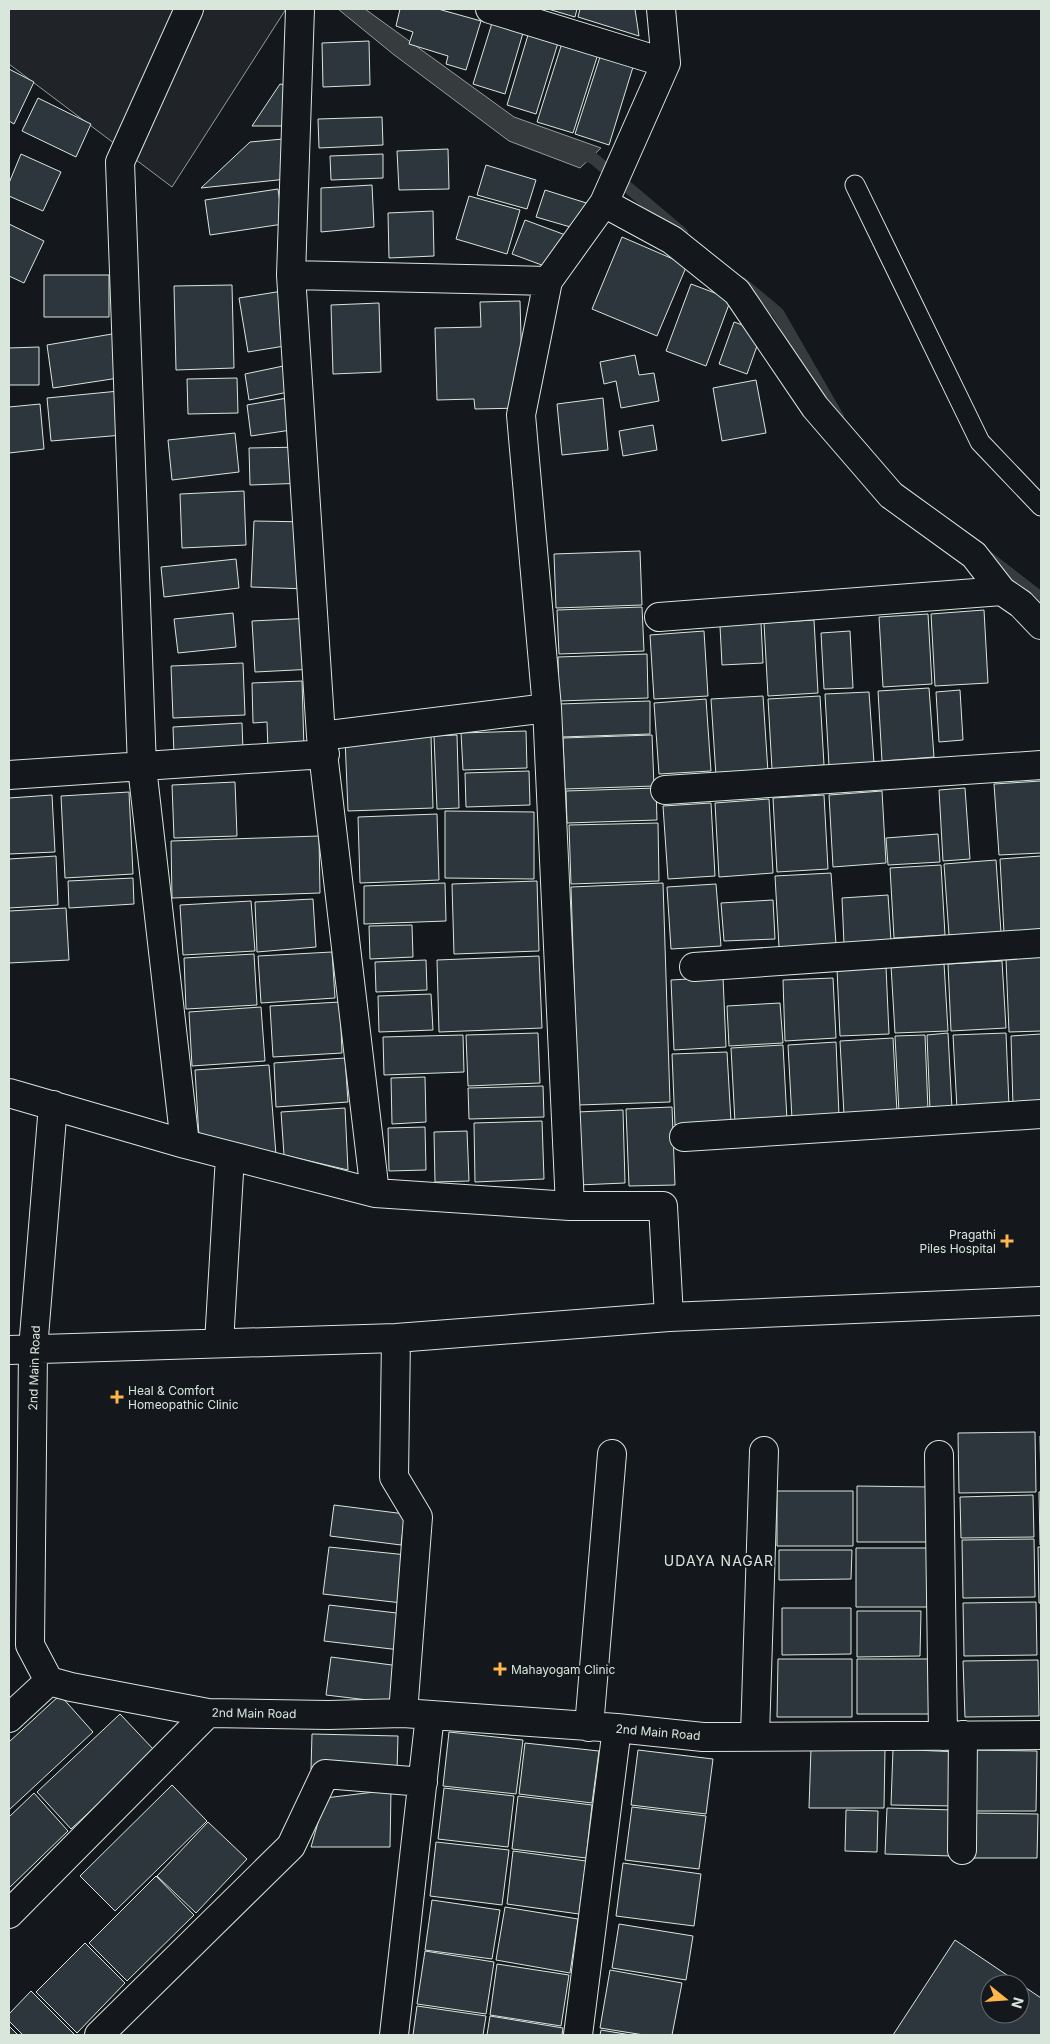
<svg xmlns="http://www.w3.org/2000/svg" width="1050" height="2044" font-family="Inter,sans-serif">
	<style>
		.green { fill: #202428; stroke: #939e99 }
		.water { fill: #363b3e; stroke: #939e99 }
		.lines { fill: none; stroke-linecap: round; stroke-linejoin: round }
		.stream { stroke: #363b3e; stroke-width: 12 }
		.building { fill: #2c363c; stroke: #d8e6dc; fill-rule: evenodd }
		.service-casing { stroke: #d8e6dc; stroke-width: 21 }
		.minor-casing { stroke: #d8e6dc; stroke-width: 30 }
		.service { stroke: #14181c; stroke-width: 19 }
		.minor { stroke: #14181c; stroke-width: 28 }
		.poi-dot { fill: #ffb74d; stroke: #14181c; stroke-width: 2 }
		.labels { text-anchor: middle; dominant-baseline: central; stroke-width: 4; stroke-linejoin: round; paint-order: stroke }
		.poi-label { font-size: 12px; fill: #d8e6dc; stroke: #14181c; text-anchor: start }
		.street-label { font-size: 12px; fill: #d8e6dc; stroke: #14181c }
		.neighbourhood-label { font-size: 14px; letter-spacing: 1px; fill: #d8e6dc; stroke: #14181c }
	</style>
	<rect width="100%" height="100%" fill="#14181c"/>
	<path class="green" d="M9,9H286L172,187L9,64Z"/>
	<path class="water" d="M338,9H365L514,117L601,148L580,168L509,141L393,54Z"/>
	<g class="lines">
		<path class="stream" d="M576,152L593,158L682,233
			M742,283L778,313L838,417
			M988,557L1041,598"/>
	</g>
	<path class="building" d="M400,9H438L481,21L466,70L446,64L448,56L409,44L413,32L396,26Z
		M548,9H577L575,17Z
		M580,9H635L639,36L578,17Z
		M492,23L523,33L505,94L473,84Z
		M528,35L558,43L536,114L507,105Z
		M369,41L370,85L323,87L322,43Z
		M562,43L598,54L573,133L537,122Z
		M600,57L633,67L609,145L575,134Z
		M9,69L34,82L14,124L9,121Z
		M280,84L291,86L284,126H252Z
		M38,98L91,124L76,157L22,131Z
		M382,117L383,145L319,148L318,119Z
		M283,139L287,179L201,188L250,142Z
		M448,149L449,189L399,190L397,151Z
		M21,154L61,172L43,211L9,196V183Z
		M383,154V178L331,180L330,156Z
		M486,165L536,180L527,209L477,195Z
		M372,185L374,227L321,232V188Z
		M278,189L283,224L210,235L205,200Z
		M545,190L599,207L591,233L536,217Z
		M469,196L520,210L507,254L456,239Z
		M433,211L434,256L389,258L388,213Z
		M525,220L579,240L566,274L512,254Z
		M9,224L44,241L24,283L9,276Z
		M622,237L687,265L657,336L592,309Z
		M44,275H109V317H44Z
		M691,284L731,299L706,366L666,351Z
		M232,285L234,368L176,370L174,286Z
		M295,289L303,343L248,352L239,298Z
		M520,301L523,408L475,409L474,399L437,400L435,328L481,327L480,302Z
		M379,303L381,372L333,374L331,305Z
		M734,322L762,332L747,374L719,364Z
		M118,333L125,377L53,388L47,345Z
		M39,347V385H9V348Z
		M635,355L639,375L654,373L659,401L621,408L616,381L604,384L600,362Z
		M293,364L298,390L249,400L245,374Z
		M237,378L238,413L188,414L187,379Z
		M756,380L766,433L722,441L713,388Z
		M119,391L123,435L51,441L47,398Z
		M293,397L298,429L251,436L247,405Z
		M603,398L608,450L562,455L557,404Z
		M40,404L44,449L9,453V407Z
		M653,425L657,450L623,456L619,431Z
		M235,433L239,472L172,480L168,440Z
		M305,447L306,483L250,485L249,448Z
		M244,491L246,545L182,548L180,494Z
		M254,521L310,522L307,589L251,587Z
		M640,551L642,605L556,608L554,554Z
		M236,559L239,588L164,597L161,567Z
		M642,607L644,651L559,654L557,610Z
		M984,610L988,683L935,686L931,614Z
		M233,613L236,647L178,653L174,619Z
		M928,614L932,684L883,687L879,617Z
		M313,618L315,669L255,672L252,621Z
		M814,620L818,693L768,696L764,623Z
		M761,623L763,663L722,665L720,626Z
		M704,631L708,696L654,699L650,635Z
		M850,631L853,688L824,689L821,633Z
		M647,654L648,698L559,701L558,657Z
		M243,663L245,715L173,718L171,666Z
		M302,681L304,749L268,750L267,722L253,723L252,683Z
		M929,688L934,757L882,761L878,691Z
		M960,690L963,740L939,742L936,692Z
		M869,692L874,763L829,766L825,694Z
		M763,696L768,772L716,776L711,699Z
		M820,696L824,765L772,769L768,699Z
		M706,699L711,771L659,774L654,703Z
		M650,701V734L561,737L559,704Z
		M242,723L243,751L174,755L173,727Z
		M526,731L527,768L463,770L461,733Z
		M431,735L433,808L348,811L345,738Z
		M457,735L459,808L437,809L434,736Z
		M652,735L654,786L565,789L563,738Z
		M529,771L530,805L466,807L465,773Z
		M1041,781V853L999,855L994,784Z
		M235,782L237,836L174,838L172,785Z
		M656,788L657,820L567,823L566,791Z
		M965,788L970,859L943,861L939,790Z
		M882,791L886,863L833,867L829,795Z
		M129,792L133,874L65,878L61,796Z
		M52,795L55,852L9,854V798Z
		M824,795L828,869L777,872L773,798Z
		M769,799L773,873L719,877L715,803Z
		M711,803L715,876L668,879L663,806Z
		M445,811L534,812V879L445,878Z
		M437,814L439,880L360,883L358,817Z
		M658,823L659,881L571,884L569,825Z
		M938,834L940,862L888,865L886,838Z
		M319,836L320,893L172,898L171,841Z
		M56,856L58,905L9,908V859Z
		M1041,856V930L1004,933L1000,859Z
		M996,860L1001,932L949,935L944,864Z
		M941,865L945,935L894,938L890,868Z
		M831,873L836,944L779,947L775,876Z
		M133,878L134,904L69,908L68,881Z
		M537,881L539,951L454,954L452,884Z
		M445,883L446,921L364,924V886Z
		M663,883L670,1102L578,1105L571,887Z
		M716,884L721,946L671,949L667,887Z
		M888,895L891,941L844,944L842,898Z
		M313,899L316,947L257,952L255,902Z
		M773,900L775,939L724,941L721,903Z
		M251,901L255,951L183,955L180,905Z
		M66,908L69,960L9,963V911Z
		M412,925L413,957L370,959L369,926Z
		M332,952L335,998L261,1003L258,956Z
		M254,954L257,1005L186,1009L184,958Z
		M539,956L542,1028L439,1032L437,960Z
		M1041,957V1031L1009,1032L1006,959Z
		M426,960L427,990L376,992L375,962Z
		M1002,961L1006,1028L951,1031L948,964Z
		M944,963L948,1031L895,1033L891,966Z
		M886,967L889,1034L840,1036L837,969Z
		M723,977L726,1047L674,1050L671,980Z
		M833,978L836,1038L785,1041L783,980Z
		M431,994L433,1030L379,1032L378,996Z
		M340,1002L342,1053L273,1057L270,1006Z
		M780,1003L783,1043L729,1046L727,1006Z
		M261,1007L265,1061L192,1066L189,1012Z
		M538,1033L540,1083L468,1086L466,1035Z
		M948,1033L952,1109L930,1110L927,1035Z
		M1006,1033L1009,1106L957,1109L953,1035Z
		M1041,1034V1104L1013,1106L1011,1036Z
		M463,1035L464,1072L384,1075L383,1037Z
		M925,1035L928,1110L899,1112L895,1036Z
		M893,1038L897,1112L844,1115L840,1041Z
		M836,1042L839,1116L792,1119L788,1045Z
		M783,1045L787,1120L735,1123L731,1048Z
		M727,1052L731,1122L675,1125L672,1054Z
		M345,1058L348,1102L276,1107L274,1063Z
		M269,1065L276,1155L199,1137L195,1070Z
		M425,1077L426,1122L392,1124L391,1078Z
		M543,1086L544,1117L469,1119L468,1088Z
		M672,1107L675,1185L629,1186L626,1109Z
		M345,1108L348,1170L284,1155L281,1112Z
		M623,1110L625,1183L578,1185L577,1112Z
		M542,1121L544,1179L475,1182L474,1123Z
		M425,1127L426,1170L389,1171L388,1128Z
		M467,1131L469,1181L435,1182L434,1132Z
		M1035,1432L1036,1492L959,1493L958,1433Z
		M1040,1436H1041V1489Z
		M857,1486L930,1487V1542H857Z
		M777,1491H853V1546H777Z
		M1039,1492H1041V1545H1040Z
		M1033,1495L1034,1537L961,1538L960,1497Z
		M334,1505L405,1514L401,1545L330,1536Z
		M1034,1539L1035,1597L963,1598L962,1540Z
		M329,1547L407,1555L402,1603L323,1594Z
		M1038,1547H1041V1603H1039Z
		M856,1548H928L927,1607H856Z
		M779,1550H852L851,1579L779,1580Z
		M1036,1602L1037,1655L964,1656L963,1603Z
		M329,1605L405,1614L400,1650L324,1641Z
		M782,1608H851V1654L782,1655Z
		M857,1611H921L920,1656L857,1657Z
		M331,1657L407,1667L402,1704L326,1695Z
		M778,1659H852V1717H777Z
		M857,1659H930L929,1714H857Z
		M1038,1660L1039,1716L965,1717L963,1661Z
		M60,1695L93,1732L9,1810V1742Z
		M120,1714L155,1751L71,1829L37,1792Z
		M449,1732L523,1740L516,1794L443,1786Z
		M312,1734L398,1736L397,1770L311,1769Z
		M525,1743L599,1751L592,1803L519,1794Z
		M811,1748L885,1749L884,1808H809Z
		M893,1749L958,1752L956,1806L891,1805Z
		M638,1750L713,1759L706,1814L631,1805Z
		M973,1750L1037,1751L1036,1811H972Z
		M172,1785L207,1821L115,1911L80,1876Z
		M444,1788L514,1796L508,1847L438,1839Z
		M391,1790L390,1847H311L325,1798Z
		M34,1793L68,1831L9,1888V1817Z
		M518,1796L592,1805L586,1858L512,1849Z
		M632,1807L706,1816L699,1869L625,1860Z
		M887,1808L953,1810L952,1856L885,1854Z
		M846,1810L878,1811L877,1852L845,1851Z
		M971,1813L1038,1814L1037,1858H971Z
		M208,1822L247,1859L196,1913L157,1876Z
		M436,1842L509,1850L502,1905L430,1896Z
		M513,1851L586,1861L579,1914L507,1904Z
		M623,1863L701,1874L694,1926L616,1916Z
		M156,1876L194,1915L127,1981L89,1943Z
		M432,1900L500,1910L492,1959L425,1950Z
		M505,1907L578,1919L570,1973L496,1960Z
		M619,1924L693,1936L686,1980L612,1968Z
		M955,1940L1041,1998V2035H893ZM990,1984H1020V2014H990Z
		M85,1943L125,1983L77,2033L36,1992Z
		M425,1951L494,1962L486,2014L417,2004Z
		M497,1964L569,1975L561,2026L490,2015Z
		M610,1970L682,1983L672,2035H644L600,2028Z
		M31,1991L74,2034L73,2035H23L9,2021V2014Z
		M417,2006L486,2016L483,2035H413Z
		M490,2016L563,2028L562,2035H487Z
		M9,2026L18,2035H9Z
		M601,2030L631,2035H600Z"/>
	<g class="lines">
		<defs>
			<path id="service" d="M855,185L980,442L1041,506"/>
			<path id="minor" d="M300,9L291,275L321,736L375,1193
				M490,9L666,63
				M604,203L672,240L737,292L815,407L891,495L974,555L1002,591
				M291,275L548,281
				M659,617L1002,591L1021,604L1041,625
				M321,736L547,708
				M9,775L325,754
				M665,790L1041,765
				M694,967L1041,943
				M9,1093L185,1144L375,1193L570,1206L547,708L521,415L548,281L604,203L666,63L661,9
				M53,1105L33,1349L30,1645L49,1681L71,1687L208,1713L328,1715L403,1713L617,1728L703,1737L1041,1735
				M684,1137L1041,1114
				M185,1144L142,767L120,162L189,9
				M570,1206H663L669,1317
				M396,1338L394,1477L418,1517L403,1713
				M219,1343L230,1156
				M9,1350L396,1338L669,1317L1041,1301
				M939,1455L943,1736
				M9,1718L49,1681
				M589,1727L612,1454
				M755,1736L764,1451
				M962,1850L963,1735
				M9,1914L208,1713
				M99,2035L291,1846L325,1774L423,1782
				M394,2035L430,1715
				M578,2035L617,1728"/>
		</defs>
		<use href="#service" class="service-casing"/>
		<use href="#minor" class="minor-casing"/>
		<use href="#service" class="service"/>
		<use href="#minor" class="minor"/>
	</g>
	<g class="poi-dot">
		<path d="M1004.5 1233.5h5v5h5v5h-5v5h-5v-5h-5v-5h5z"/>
		<path d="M114.5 1389.5h5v5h5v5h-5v5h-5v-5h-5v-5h5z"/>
		<path d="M497.5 1661.5h5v5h5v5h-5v5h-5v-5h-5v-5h5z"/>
	</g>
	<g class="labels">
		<g class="poi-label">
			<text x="996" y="1234" text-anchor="end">Pragathi<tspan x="996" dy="14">Piles Hospital</tspan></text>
			<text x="128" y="1390">Heal &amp; Comfort<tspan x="128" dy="14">Homeopathic Clinic</tspan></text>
			<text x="511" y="1669">Mahayogam Clinic</text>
		</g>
		<g class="street-label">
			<text transform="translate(34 1368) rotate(-88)">2nd Main Road</text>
			<text transform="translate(254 1713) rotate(1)">2nd Main Road</text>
			<text transform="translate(658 1732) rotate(5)">2nd Main Road</text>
		</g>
		<g class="neighbourhood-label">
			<text x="719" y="1560">UDAYA NAGAR</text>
		</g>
	</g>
	<rect width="1050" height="2044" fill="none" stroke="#d8e6dc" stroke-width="20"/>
	<g transform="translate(1005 1999) rotate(107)"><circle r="24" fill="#14181c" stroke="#626a69"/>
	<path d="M0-4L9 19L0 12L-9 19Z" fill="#ffb74d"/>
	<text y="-8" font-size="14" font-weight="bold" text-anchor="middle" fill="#d8e6dc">N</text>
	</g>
</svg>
